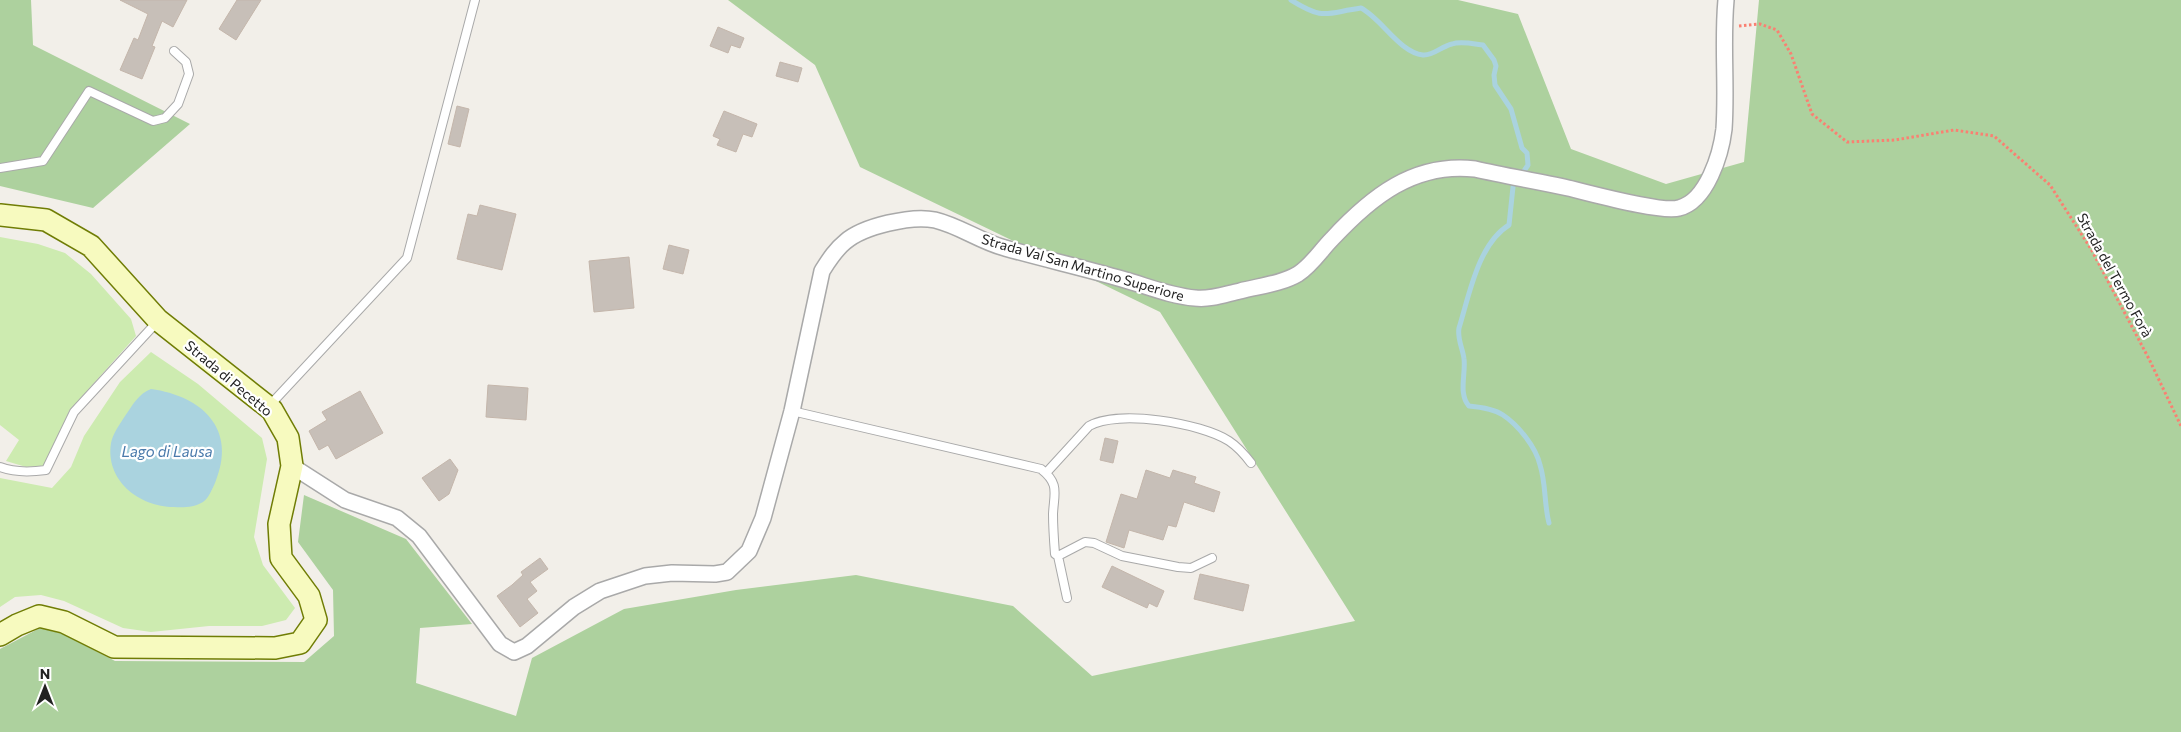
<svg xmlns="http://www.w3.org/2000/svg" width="2181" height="732" font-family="Commissioner,sans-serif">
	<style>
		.grass { fill: #cdebb0 }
		.forest { fill: #add19e }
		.water { fill: #aad3df }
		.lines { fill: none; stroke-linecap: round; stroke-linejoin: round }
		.stream { stroke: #aad3df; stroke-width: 5 }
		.building { fill: #c7bfb8; stroke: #c4b6ab }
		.lane-casing { stroke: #a9a9a9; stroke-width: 10 }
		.street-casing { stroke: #a9a9a9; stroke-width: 18 }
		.secondary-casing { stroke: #707d05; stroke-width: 24 }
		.path { stroke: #fa8072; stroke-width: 3; stroke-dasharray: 2.5 2.5; stroke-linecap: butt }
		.lane { stroke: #fff; stroke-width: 8 }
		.street { stroke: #fff; stroke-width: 15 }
		.secondary { stroke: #f7fabf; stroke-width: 21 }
		.labels { text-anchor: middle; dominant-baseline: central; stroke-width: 4.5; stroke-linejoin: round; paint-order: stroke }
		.street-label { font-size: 14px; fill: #222; stroke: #fff }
		.water-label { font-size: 15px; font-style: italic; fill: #4a7aab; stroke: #fff }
	</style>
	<rect width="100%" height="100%" fill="#f2efe9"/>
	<path class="grass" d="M0,237L38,244L65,253L91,274L131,319L136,336L69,411L57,451L44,466L26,467L6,461L19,440L0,425Z
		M151,352L198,384L262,438L267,459L254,537L263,565L295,608L286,620L262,626H209L151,632L123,628L64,601L41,595L15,597L0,607V478L52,488L71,467L84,436L120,382Z"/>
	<path class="forest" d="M0,0H31L33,45L190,124L93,208L0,186Z
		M728,0H1458L1518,14L1571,149L1666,184L1744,162L1759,0H2181V732H0V649L40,628L63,634L115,661L304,662L334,636L333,590L298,542L304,495L406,539L472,624L420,628L416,683L516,716L532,658L624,609L736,590L856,575L1013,606L1092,676L1355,621L1160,312L860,167L815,65Z"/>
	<path class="water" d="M151,389C202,396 238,429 215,483C212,489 209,498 203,502C195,507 183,508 174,507C139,507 105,480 111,443C113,433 120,424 125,416C132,406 139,393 151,389Z"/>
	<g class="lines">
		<path class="stream" d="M1291,0C1325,21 1325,13 1361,8C1382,19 1399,52 1423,55C1433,56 1442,46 1452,44C1461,41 1474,44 1483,45L1494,60L1496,66L1494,75L1495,85L1511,109L1522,148L1527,153L1528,165L1524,171
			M1513,187L1509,225C1478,244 1469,296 1459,328C1457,339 1463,349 1464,359C1466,373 1458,394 1469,406C1480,407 1494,409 1503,415C1518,425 1536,447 1540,465C1546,483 1544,504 1549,523"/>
	</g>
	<path class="building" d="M120,0H187L173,27L162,21L152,46L155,47L142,79L120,70L134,38L138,40L148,14Z
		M237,0H261L236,40L219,29Z
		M718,27L744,38L740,48L731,45L728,53L710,46Z
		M780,62L802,68L798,82L776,76Z
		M457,106L469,109L460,147L448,144Z
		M724,111L757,124L752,137L743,134L736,152L717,145L720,139L713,136Z
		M480,205L516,214L502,270L457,259L468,214L477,216Z
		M669,245L689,250L683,274L663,269Z
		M629,257L634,308L594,312L589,261Z
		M488,385L528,388L526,420L486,417Z
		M360,391L383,433L336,459L328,445L319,450L309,431L327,420L322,412Z
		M1105,438L1118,441L1113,463L1100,460Z
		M450,459L458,470L449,494L439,501L422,478Z
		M1146,470L1170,478L1173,470L1196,477L1194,483L1220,492L1214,512L1184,502L1176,527L1168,525L1163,540L1129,530L1124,548L1106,542L1121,494L1137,499Z
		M540,558L548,569L530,582L537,591L527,599L538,613L520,627L497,596L512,585L523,575L521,572Z
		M1112,566L1164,591L1157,607L1149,603L1147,608L1102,587Z
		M1200,574L1249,585L1243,611L1194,599Z"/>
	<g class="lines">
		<defs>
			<path id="lane" d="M0,168L43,161L89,91L153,121L165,118L178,104L189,74L186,62L174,51
				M270,405L407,258L475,0
				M792,411L1041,469C1060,484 1054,493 1053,514C1053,527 1054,541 1055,554L1058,556L1085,542L1094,543L1122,556L1178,567L1191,568L1212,558
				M0,467C15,473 31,472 46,470L74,412L157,322
				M1046,473L1089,426C1118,409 1201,423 1229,441C1238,447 1245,455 1251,463
				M1058,556L1067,598"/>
			<path id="street" d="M292,466L345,500L397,518L419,536L500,644L514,652L527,646L574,607L600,591L645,576L672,573L715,574L727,572L749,551L763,518L792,411L822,271C829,260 835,250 845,242C863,226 912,215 935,220C960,226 981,242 1005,248C1044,259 1084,268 1122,279C1147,286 1170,296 1195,298C1210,300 1226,294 1240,291C1259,286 1281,284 1298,274C1312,265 1321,250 1332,239C1371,197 1414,162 1475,169C1505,176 1537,181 1568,188C1590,193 1661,213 1679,208C1707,201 1721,154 1724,129C1727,86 1722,43 1726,0"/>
			<path id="secondary" d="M0,215L46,220L91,246L158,320L272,410L288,438L292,466L279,524L281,558L309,596L316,620L300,643L275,648L114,647L64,622L39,616L17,625L0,635"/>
		</defs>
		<use href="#lane" class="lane-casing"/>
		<use href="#street" class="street-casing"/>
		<use href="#secondary" class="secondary-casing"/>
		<path class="path" d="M1739,26L1760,24L1777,30L1791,54L1812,114L1847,142L1895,140L1954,130L1994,136L2050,185L2091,249L2149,359L2181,426"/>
		<use href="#lane" class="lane"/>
		<use href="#street" class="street"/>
		<use href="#secondary" class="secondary"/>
	</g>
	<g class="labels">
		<g class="street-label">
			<text transform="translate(1083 267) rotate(16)">Strada Val San Martino Superiore</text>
			<text transform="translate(2115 275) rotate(61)">Strada del Termo Forà</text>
			<text transform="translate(229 378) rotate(40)">Strada di Pecetto</text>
		</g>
		<g class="water-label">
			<text x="167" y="451">Lago di Lausa</text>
		</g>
	</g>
	<g transform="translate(45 687)" stroke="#ffffff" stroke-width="4" paint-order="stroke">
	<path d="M0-4L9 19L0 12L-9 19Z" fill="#222222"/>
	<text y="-8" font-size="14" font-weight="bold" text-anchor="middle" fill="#222222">N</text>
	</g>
</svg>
